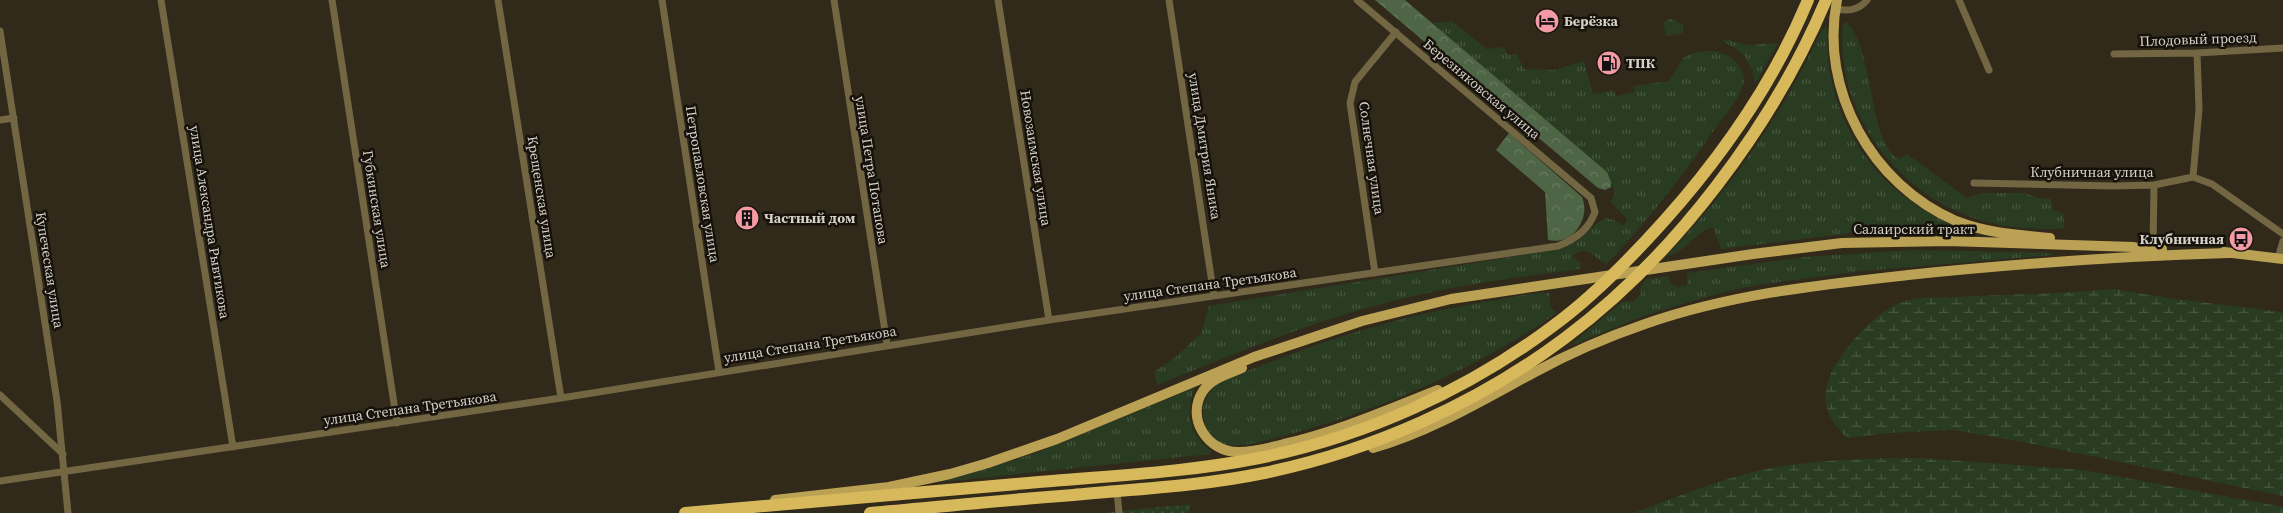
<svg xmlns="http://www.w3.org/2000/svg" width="2283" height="513" font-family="'Source Serif 4',serif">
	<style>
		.grass { fill: url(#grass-tufts) }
		.forest { fill: url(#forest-crowns) }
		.wetland { fill: url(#wetland-marsh) }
		.garden { fill: url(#garden-dots) }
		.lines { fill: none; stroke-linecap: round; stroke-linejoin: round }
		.street { stroke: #726643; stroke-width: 7 }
		.primary { stroke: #bba154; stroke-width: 10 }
		.highway { stroke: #d7b85a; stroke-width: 12 }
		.labels { text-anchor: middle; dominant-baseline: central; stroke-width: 5; stroke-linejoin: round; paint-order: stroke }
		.poi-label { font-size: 14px; font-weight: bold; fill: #d7d2c9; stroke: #16120b; text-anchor: start }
		.street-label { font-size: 14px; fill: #d7d2c9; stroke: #16120b }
	</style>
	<defs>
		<pattern id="grass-tufts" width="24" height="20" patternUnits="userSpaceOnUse" patternTransform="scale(1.25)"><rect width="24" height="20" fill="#293c22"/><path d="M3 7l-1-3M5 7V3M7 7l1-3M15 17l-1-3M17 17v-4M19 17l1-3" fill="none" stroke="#475741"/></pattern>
		<pattern id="forest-crowns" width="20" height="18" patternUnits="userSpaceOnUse" patternTransform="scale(1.25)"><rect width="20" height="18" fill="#4e6645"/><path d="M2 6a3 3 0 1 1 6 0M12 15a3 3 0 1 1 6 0" fill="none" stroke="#677b5e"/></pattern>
		<pattern id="wetland-marsh" width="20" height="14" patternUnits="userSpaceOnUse" patternTransform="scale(1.25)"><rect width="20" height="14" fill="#293c22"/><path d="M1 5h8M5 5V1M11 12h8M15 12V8" fill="none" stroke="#475741"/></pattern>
		<pattern id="garden-dots" width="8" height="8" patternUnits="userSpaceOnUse" patternTransform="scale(1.25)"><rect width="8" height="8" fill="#293c22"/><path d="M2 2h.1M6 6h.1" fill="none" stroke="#475741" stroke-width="1.8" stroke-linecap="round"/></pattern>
	</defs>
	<rect width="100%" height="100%" fill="#31291a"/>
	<path class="grass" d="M1671,19L1684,25L1682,34L1666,36L1663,22Z
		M1452,21L1487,49L1504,47L1508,55L1517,54L1524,69L1554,70L1584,61L1593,94L1614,90L1616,96L1634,92L1633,86L1669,81L1683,58C1702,47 1727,48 1740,67C1744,73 1745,79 1743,85C1737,102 1724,117 1714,130C1681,178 1646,223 1606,265C1594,256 1586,244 1572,256L1581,264L1580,269C1514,278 1447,286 1382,304C1305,324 1231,355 1157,385L1154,372L1177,356L1201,333L1209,306L1560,249L1576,242L1597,223L1606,218L1614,220L1624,226L1627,219L1611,202L1615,193L1607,172L1432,23Z
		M1846,22C1874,44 1869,150 1900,159L1907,154L1967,198L1982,193H2024L2038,198L2051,199L2053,210L2064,214V228C2052,230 2038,228 2026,228C1923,224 1833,129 1843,24Z
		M1827,25C1828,39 1827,53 1829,67C1843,150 1894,204 1972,233L1861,232L1721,249L1713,227C1694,232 1685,254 1666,256C1731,189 1782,115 1822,30Z
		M1725,39L1747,45L1778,43L1755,84L1752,70L1744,55L1735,48L1722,41Z
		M1912,250L2052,253L2053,255L1862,271L1764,284L1723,292L1643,316L1568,347L1622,302L1634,301L1641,294L1640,288L1646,279L1669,276L1670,283L1677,287L1687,285V273L1805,257Z
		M1549,293L1551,308L1557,313C1474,370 1380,410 1283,436C1266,440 1242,449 1225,444C1212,441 1204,427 1203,414C1202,403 1208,391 1218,384C1230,376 1247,371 1261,366C1335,336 1412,313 1491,301C1509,298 1530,292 1549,293Z
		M1194,388C1194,394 1190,400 1190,407C1187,424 1197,441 1211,451L1210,454L941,482L1036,453Z"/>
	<path class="forest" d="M1375,0H1405L1607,172L1611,182V187L1605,190L1598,188Z
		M1509,133L1582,197C1591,218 1573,246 1548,240L1545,192L1496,150Z"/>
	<path class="wetland" d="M2114,289L2175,299L2283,312V496L2023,442L1953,430L1889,433L1847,438C1826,418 1819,398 1832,371C1844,348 1879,307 1905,301C1921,296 1941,298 1958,297C2010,294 2062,294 2114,289Z
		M1921,458L2083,470L2283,507V513H1633C1680,496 1734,473 1783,466C1829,459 1875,458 1921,458Z"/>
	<path class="garden" d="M1191,504L1189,513H1101Z"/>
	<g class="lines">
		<path class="street" d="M161,0L233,447
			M332,0L397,423
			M498,0L561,398
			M662,0L719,372
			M834,0L887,344
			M998,0L1049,320
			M1169,0L1214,296
			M1959,0L1989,70
			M1835,9C1848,11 1858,11 1867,0
			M0,31L57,401L68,513
			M2114,54L2197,53L2283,48
			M0,120L14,118
			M2193,177L2199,109L2197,53
			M1974,183L2113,186L2154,185L2193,177L2212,184L2283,234
			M2153,248L2154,185
			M2278,258L2283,241
			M1375,273L1350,103L1355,82L1396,32
			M0,395L63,454
			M0,481L561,398L1049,320L1558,246C1574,240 1589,229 1595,212L1591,198L1357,0
			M1117,491L1119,513"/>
		<path class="primary" d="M1837,0C1819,90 1872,185 1956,221C1986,233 2018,235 2050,238
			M2129,247L2162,249
			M2224,252L2283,259
			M1242,368C1228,374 1212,378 1203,391C1185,418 1208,453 1239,452C1254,452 1269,448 1284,444C1337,432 1387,410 1438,390
			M1373,448C1430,432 1483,400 1535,372C1570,353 1607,337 1645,324C1731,294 1818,285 1908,275C2015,264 2121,256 2228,253
			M775,500L889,487L950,474L988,463L1057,439L1254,357L1362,321L1451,299L1753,254L1842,243L1948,241L2134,247"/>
		<path class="highway" d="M685,513C799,503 914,493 1028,483C1105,476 1183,473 1259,458C1364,437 1468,390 1553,326C1594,296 1630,259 1664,221C1722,156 1774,82 1808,0
			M870,513C937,507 1005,500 1073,495C1136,489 1201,486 1264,473C1371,451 1477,404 1565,338C1674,257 1773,126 1826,0"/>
	</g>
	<defs>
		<symbol id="hotel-disc" viewBox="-11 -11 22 22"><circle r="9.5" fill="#f49aa5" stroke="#16120b"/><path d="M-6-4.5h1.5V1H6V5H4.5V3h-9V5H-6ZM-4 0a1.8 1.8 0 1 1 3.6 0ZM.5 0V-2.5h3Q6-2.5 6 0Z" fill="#111"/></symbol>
		<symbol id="fuel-disc" viewBox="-11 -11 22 22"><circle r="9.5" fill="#f49aa5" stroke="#16120b"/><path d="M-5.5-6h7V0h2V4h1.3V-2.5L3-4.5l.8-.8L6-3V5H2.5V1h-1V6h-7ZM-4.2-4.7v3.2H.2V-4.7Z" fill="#111"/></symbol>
		<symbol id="building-disc" viewBox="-11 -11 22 22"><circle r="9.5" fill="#f49aa5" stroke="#16120b"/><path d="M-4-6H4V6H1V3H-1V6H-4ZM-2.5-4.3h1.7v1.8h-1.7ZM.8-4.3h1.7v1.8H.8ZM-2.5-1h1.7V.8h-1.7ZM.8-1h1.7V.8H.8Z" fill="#111"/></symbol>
		<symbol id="bus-disc" viewBox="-11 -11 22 22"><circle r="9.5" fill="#f49aa5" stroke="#16120b"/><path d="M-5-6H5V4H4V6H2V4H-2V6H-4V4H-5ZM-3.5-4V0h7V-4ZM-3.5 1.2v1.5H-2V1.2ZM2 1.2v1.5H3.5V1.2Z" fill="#111"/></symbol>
	</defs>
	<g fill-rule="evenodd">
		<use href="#hotel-disc" x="1533" y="7" width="28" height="28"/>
		<use href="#fuel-disc" x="1595" y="49" width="28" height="28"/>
		<use href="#building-disc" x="733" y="204" width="28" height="28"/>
		<use href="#bus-disc" x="2227" y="225" width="28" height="28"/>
	</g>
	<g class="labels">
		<g class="poi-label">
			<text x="1564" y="21">Берёзка</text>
			<text x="1626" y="63">ТПК</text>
			<text x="764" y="218">Частный дом</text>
			<text x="2224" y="239" text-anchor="end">Клубничная</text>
		</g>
		<g class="street-label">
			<text transform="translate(2198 39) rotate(-2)">Плодовый проезд</text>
			<text transform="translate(1482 89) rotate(40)">Березняковская улица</text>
			<text transform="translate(1205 146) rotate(81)">улица Дмитрия Яника</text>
			<text transform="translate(1036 158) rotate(81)">Новозаимская улица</text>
			<text transform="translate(1372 158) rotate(82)">Солнечная улица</text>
			<text transform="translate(872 170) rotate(81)">улица Петра Потапова</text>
			<text x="2092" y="172">Клубничная улица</text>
			<text transform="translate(703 184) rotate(81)">Петропавловская улица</text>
			<text transform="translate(542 197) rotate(81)">Крещенская улица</text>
			<text transform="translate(377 209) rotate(81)">Губкинская улица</text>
			<text transform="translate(210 222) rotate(81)">улица Александра Рывтикова</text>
			<text x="1914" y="229">Салаирский тракт</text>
			<text transform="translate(50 270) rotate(81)">Купеческая улица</text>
			<text transform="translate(1210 284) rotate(-8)">улица Степана Третьякова</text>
			<text transform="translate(810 344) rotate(-9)">улица Степана Третьякова</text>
			<text transform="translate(410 408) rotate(-8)">улица Степана Третьякова</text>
		</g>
	</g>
</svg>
